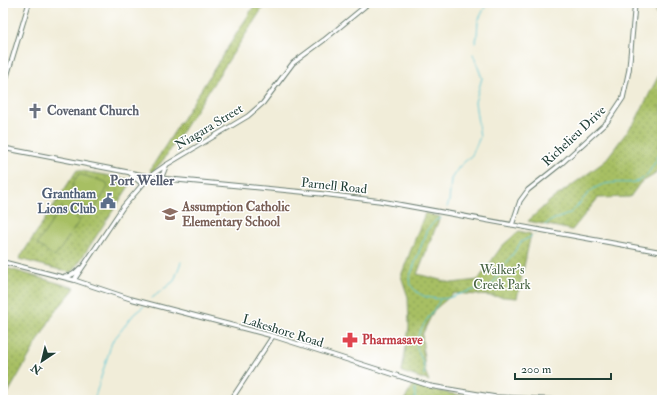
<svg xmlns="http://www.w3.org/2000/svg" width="665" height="403" font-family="'IM FELL Double Pica',serif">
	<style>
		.park { fill: url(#park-dots); stroke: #637e4c }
		.garden { fill: #a7bf64; stroke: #637e4c }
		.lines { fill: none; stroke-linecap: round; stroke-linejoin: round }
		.stream { stroke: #5dc7d8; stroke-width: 1 }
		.tertiary-casing { stroke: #687b6e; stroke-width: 5.5 }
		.secondary-casing { stroke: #687b6e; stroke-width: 5.5 }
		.tertiary { stroke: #fff; stroke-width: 3.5 }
		.secondary { stroke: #fff; stroke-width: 3.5 }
		.labels { text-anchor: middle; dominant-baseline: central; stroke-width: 3; stroke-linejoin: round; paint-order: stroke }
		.worship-label { font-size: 13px; font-weight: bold; fill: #5b616d; stroke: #fff; text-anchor: start }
		.street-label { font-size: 13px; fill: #1f3d34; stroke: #fff }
		.service-label { font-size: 13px; font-weight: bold; fill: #4e5e75; stroke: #fff; text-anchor: end }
		.education-label { font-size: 13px; font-weight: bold; fill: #785e54; stroke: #fff; text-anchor: start }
		.park-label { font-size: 13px; fill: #486442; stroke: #fff }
		.health-label { font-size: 13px; font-weight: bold; fill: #be3a42; stroke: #fff; text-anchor: start }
		.neighbourhood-label { font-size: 14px; font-weight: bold; fill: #565e6e; stroke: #fff }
	</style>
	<defs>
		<pattern id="park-dots" width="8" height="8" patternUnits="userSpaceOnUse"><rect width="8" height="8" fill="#a7bf64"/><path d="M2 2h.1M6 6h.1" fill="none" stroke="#879c53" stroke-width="1.8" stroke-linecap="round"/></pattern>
	</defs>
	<rect width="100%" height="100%" fill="#fff"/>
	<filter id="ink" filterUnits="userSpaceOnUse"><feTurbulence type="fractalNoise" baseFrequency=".025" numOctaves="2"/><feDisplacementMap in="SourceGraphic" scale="8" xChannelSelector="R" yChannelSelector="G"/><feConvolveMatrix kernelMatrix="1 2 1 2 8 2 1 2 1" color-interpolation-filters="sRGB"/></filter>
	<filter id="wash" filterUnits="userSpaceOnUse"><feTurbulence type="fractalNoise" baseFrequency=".012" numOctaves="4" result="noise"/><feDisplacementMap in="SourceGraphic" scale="16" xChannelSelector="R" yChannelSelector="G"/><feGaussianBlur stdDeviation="0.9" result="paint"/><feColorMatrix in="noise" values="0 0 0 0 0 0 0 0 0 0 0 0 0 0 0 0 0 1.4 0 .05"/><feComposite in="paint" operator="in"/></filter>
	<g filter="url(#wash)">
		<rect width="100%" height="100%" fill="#f1edd9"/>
		<path class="park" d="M256,3H266L164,159L152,173L150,170Z
			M657,3H662V138L659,145L662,164L654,175L640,183L630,197L598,198L572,230L528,221L551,200L604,162L636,120L661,71V16L656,13Z
			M77,170L133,180L72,273L19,259Z
			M425,213L440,217L417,274L452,283L478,280L502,246L519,231L531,234L517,298L454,293L434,310L422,335L425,371L429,381L402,372L409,327L408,297L401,276Z
			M3,267L75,288L54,313L4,400H3Z
			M414,384H418L430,389L482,400H404Z"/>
		<path class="garden" d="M79,174L106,182L108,187L95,208C74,209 65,190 79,174Z
			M61,208L80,220L55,257L37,244Z"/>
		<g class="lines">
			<path class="stream" d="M475,43L477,37L478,21L487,3
				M661,148L662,146
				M447,207L449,202L451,179L459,167L472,155L480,137L475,102L482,78L473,54
				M441,218L436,220L426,231L425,239L423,241L409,279C412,296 433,301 448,298C453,297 458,294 463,293C472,290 482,288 491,286L521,242L532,236L536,232
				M545,225C552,218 562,218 570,213C581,205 585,192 599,186C620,177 638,192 651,169C655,162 659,157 661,150
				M152,298L174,281L181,262
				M424,375C426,365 420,357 417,348C412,336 434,311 440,300
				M94,400L112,342L134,314L144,306
				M415,400V389"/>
		</g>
	</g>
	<g filter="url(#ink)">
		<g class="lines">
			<defs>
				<path id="tertiary" d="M3,148L158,178L323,194L380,201L662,252
					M512,225L520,201L528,190L562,163L607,122L623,98L629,70L635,3
					M231,400L273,336"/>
				<path id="secondary" d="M3,89L29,3
					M130,173L142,184
					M164,179L162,176L166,166
					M3,262L74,280L131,299L273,336L430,386L495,397L560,400
					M65,276C72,277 76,272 80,268
					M74,280L123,207L149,177L166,165L248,116L263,103L293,63L324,40L369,3"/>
			</defs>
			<use href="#tertiary" class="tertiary-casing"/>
			<use href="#secondary" class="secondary-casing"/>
			<use href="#tertiary" class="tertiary"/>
			<use href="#secondary" class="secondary"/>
		</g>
	</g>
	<defs>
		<symbol id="church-bare" viewBox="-9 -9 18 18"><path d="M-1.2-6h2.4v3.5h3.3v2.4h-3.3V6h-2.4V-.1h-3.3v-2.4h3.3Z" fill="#6b7280" stroke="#fff" stroke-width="2.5" paint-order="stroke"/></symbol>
		<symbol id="civic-bare" viewBox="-9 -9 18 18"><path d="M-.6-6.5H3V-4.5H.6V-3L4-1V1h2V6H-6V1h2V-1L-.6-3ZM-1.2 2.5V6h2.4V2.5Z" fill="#5c6f8a" stroke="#fff" stroke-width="2.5" paint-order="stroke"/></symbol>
		<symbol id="school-bare" viewBox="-9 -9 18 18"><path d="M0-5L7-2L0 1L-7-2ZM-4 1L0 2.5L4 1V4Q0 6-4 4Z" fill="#8d6e63" stroke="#fff" stroke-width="2.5" paint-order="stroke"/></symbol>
		<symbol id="pharmacy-bare" viewBox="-9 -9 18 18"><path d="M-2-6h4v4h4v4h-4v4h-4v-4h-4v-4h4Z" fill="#e0444e" stroke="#fff" stroke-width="2.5" paint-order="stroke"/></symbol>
	</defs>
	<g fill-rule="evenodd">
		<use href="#church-bare" x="24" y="100" width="22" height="22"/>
		<use href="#civic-bare" x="97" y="190" width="22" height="22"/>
		<use href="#school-bare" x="159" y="203" width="22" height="22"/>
		<use href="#pharmacy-bare" x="339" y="329" width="22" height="22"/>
	</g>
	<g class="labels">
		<g class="worship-label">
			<text x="47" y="111">Covenant Church</text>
		</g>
		<g class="street-label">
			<text transform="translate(209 127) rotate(-31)">Niagara Street</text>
			<text transform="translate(574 136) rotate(-43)">Richelieu Drive</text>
			<text transform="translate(334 186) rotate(6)">Parnell Road</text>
			<text transform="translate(283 331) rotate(17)">Lakeshore Road</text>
		</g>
		<g class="service-label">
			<text x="96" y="194">Grantham<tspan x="96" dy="15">Lions Club</tspan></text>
		</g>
		<g class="education-label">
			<text x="182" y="207">Assumption Catholic<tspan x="182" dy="15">Elementary School</tspan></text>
		</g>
		<g class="park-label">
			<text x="502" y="270">Walker's<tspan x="502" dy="15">Creek Park</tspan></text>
		</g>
		<g class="health-label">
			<text x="362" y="340">Pharmasave</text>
		</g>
		<g class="neighbourhood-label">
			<text x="142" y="180">Port Weller</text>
		</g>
	</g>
	<rect width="665" height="403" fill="none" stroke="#fff" stroke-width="16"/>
	<g transform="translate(42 361) rotate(215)" stroke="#ffffff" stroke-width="3" paint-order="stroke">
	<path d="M0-3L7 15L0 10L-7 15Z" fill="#1f3d34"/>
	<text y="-6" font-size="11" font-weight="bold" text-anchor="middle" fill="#1f3d34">N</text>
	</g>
	<path d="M515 373v6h96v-6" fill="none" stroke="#1f3d34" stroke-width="2"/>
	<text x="521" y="373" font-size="12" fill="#1f3d34" stroke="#ffffff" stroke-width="3" paint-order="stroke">200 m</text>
</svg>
